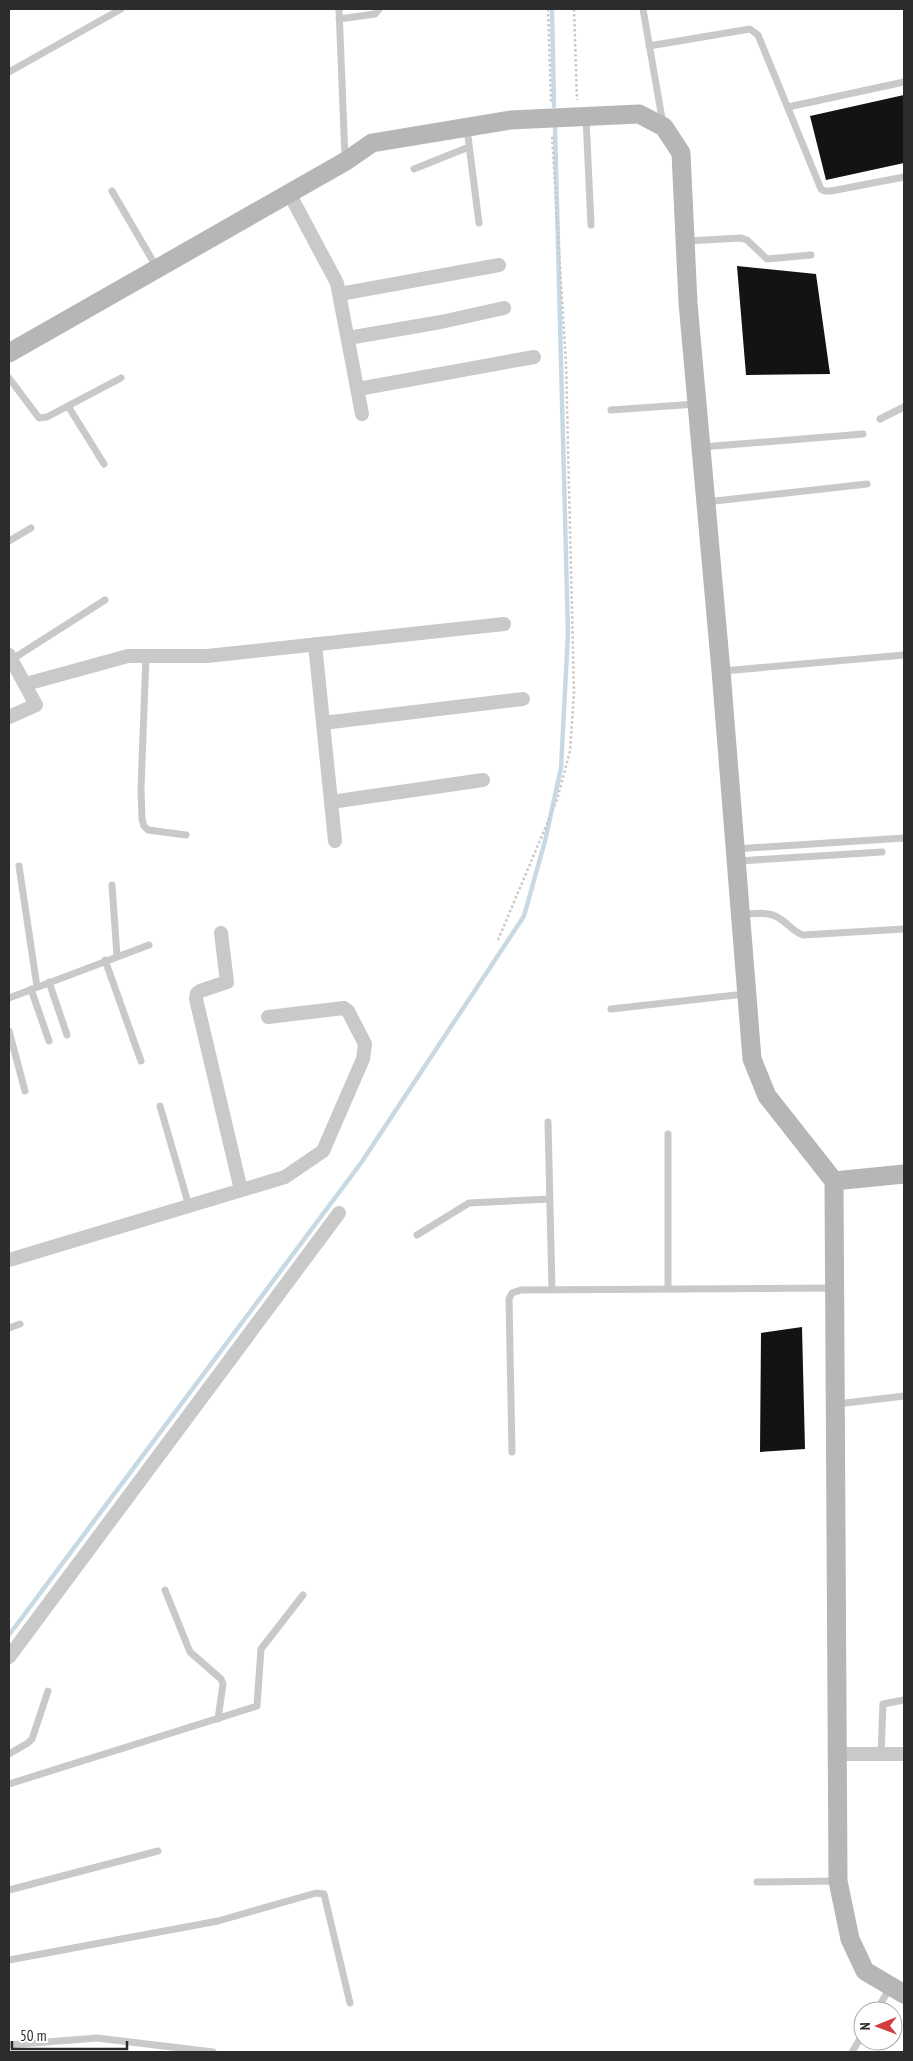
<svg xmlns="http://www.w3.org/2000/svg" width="913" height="2061" font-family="'PT Sans Narrow',sans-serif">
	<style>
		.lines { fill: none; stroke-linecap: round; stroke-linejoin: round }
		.stream { stroke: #c8d9e6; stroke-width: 4.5 }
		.building { fill: #131313 }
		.path { stroke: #c9c9c9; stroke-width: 2.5; stroke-dasharray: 2.5 2.5; stroke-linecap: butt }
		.lane { stroke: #c9c9c9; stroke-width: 7 }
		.street { stroke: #c9c9c9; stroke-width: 14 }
		.secondary { stroke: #b6b6b6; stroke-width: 19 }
	</style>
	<rect width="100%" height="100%" fill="#fff"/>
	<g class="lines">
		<path class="stream" d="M552,9L554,106
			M9,1635L361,1163L524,916L545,841L561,768L568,633L555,128"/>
	</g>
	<path class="building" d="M904,95V163L826,180L810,116Z
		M737,266L816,274L830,374L746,375Z
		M802,1327L805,1449L760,1452L761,1333Z"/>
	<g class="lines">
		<path class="path" d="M548,9L551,102
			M574,9L577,100
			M498,940L557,800L570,751L574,693L566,364L552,135"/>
		<path class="lane" d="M339,9L345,158
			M643,9L663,124
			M339,19L375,14L379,9
			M649,46L750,29L758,35L821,189L825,191H831L904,177
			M9,72L121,9
			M788,107L904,82
			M586,118L591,225
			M467,129L479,223
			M414,169L469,147
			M112,191L157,268
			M687,241L741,238L747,240L767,259L811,255
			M9,378L39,418L47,417L121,378
			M68,406L104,464
			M611,410L696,404
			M880,419L904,407
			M702,447L863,434
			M706,502L867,484
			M9,541L31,528
			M146,656L141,789L142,819L144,826L148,830L186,835
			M11,660L105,600
			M723,671L904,655
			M735,849L904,838
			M738,861L882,852
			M19,866L37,987
			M112,885L117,956
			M742,914C752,914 768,911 777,917C787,922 792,931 803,935L904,929
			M105,960L141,1061
			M49,982L67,1035
			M31,989L49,1041
			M9,998L149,945
			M611,1009L745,994
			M9,1031L25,1091
			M160,1106L189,1206
			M548,1122L552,1290
			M668,1134V1289
			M417,1235L469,1203L550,1199
			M9,1328L20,1324
			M837,1404L904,1396
			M512,1452L509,1299L512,1293L521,1290L833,1288
			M165,1590L190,1652L221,1679L223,1684L218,1719
			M9,1754L28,1743L32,1739L48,1691
			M881,1754L883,1704L904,1700
			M9,1784L257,1706L261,1649L303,1595
			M757,1882L837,1881
			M9,1890L158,1851
			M9,1960L218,1921L316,1893L324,1894L350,2003
			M876,2011L890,1988
			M9,2045L97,2038L213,2052
			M852,2052L863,2034"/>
		<path class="street" d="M289,193L337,283L362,414
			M340,294L499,265
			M348,338L441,322L504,308
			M358,389L534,357
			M315,644L335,841
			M9,655L36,705L9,717
			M26,684L128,656H207L504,624
			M323,723L523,699
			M331,802L483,780
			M221,933L227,982L200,991L197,993L196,999L241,1190
			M9,1260L285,1177L323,1151L363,1059L365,1044L348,1011L344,1008L268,1017
			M9,1657L339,1213
			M838,1754H904"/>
		<path class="secondary" d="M9,353L346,161L372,143L510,120L639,114L664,127L681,153L688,303L721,671L752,1059L767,1096L834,1181L838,1881L850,1939L865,1971L904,1994
			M834,1181L904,1174"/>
	</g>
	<rect width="913" height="2061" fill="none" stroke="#2c2c2c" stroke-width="20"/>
	<g transform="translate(878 2026) rotate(269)"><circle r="24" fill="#ffffff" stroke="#ababab"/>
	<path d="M0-4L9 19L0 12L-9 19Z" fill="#d23e40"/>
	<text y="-8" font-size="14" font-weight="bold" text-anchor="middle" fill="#2c2c2c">N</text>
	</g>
	<path d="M12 2041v8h115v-8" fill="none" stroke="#2c2c2c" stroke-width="2.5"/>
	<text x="20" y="2041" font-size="15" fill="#2c2c2c" stroke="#ffffff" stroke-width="4" paint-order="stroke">50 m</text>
</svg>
